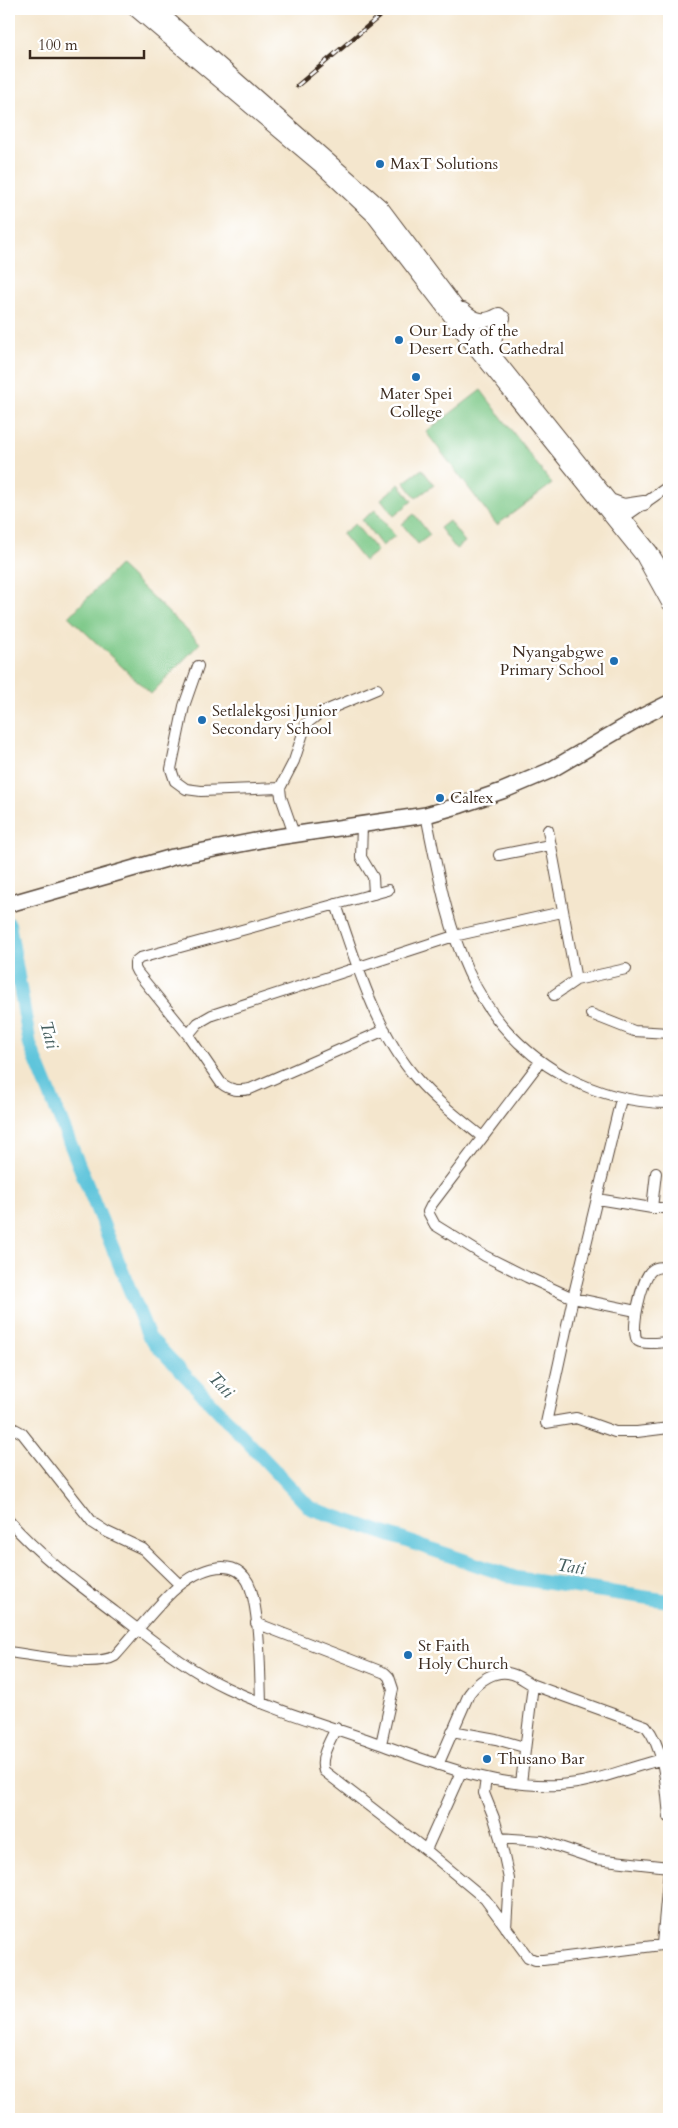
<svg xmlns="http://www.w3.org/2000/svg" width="678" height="2128" font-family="Cardo,serif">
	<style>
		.green { fill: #7cc887; stroke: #5c7952 }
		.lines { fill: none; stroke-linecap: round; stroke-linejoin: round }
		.river { stroke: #5ec5db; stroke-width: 14 }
		.minor-casing { stroke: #574638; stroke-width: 12 }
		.major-casing { stroke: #574638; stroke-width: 16 }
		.highway-casing { stroke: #574638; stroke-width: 18 }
		.minor { stroke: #fff; stroke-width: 10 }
		.major { stroke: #fff; stroke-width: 14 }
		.highway { stroke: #fff; stroke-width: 15 }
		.rail-casing { stroke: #3b2a1e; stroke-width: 4.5 }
		.rail { stroke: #fff; stroke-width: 2.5; stroke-dasharray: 8; stroke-linecap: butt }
		.poi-dot { fill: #1f6fb2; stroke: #fff; stroke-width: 2 }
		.labels { text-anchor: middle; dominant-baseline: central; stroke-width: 5; stroke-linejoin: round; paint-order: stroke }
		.poi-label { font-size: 16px; fill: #3b2a1e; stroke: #fff; text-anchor: start }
		.water-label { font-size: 18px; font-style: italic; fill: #476060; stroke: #fff }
	</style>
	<rect width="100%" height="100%" fill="#fff"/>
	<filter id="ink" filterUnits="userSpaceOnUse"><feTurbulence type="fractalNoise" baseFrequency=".02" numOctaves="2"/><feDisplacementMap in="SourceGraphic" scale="10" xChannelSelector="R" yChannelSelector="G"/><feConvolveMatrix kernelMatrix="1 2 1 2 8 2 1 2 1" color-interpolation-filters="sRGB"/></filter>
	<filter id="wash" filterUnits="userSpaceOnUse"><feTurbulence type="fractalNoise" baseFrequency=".0096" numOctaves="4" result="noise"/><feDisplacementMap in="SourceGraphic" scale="20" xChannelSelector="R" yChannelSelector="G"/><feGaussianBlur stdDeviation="1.12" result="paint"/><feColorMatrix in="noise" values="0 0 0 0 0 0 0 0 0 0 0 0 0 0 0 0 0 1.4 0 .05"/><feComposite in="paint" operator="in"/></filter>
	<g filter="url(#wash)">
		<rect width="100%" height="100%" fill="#f4e6cd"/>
		<path class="green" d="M481,390L552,484L497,525L426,432Z
			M422,469L434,485L416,498L404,482Z
			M399,484L412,501L394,516L381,499Z
			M375,510L395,536L382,546L362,520Z
			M414,514L430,535L418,544L402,524Z
			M449,521L465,542L456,549L440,528Z
			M355,524L377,551L364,561L342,534Z
			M119,565L200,643L151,694L69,617Z"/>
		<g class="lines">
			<path class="river" d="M9,924L30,1045L149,1337L310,1508L516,1578L669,1601"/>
		</g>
	</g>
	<g filter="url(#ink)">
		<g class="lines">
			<defs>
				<path id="minor" d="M619,521L669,486
					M198,666L184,706L171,769L175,781L186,789L201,791L280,788
					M426,815C448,920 461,1018 564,1076C598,1094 631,1103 669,1103
					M362,825L361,857L373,877L374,894
					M548,830L576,980
					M294,834L281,797L280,788L294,761L306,724L320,713L377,689
					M499,855L550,845
					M336,904C355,960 377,1034 417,1079C436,1101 460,1119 482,1137
					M554,995L576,980L626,969
					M591,1014L634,1031L669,1033
					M385,1030L250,1089C239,1091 231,1091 221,1083L188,1035L198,1023L212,1015L454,936L562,912
					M188,1035L137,972L135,968V962L140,958L388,890
					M540,1062L432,1204L428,1212L435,1225L485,1256L527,1277L573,1298L636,1311
					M621,1099L573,1298L546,1423L576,1418L615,1432H637L669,1428
					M597,1199L652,1208H669
					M652,1208L656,1173
					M669,1267C663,1267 656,1266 651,1271C642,1278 629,1334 638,1341C645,1345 661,1342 669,1342
					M9,1426L22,1433L93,1523L107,1532L143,1549L180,1585
					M9,1521C40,1556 78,1584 115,1612C151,1639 186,1669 227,1688C276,1711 329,1726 380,1744C438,1765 496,1788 559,1785C598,1783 632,1765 669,1758
					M256,1623L385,1673L389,1677L393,1689L381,1744
					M9,1652C34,1655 95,1668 115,1656C134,1635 152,1611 173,1591C191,1573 232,1552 248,1582C260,1606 260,1674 261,1703
					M533,1685L646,1726C665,1750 666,1787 669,1817
					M336,1728C330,1741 319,1758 324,1771L426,1850L485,1899L528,1957L535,1960H543L669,1944
					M452,1731L496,1739L524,1747
					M438,1765L469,1694C478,1681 495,1669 512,1674C520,1676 526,1682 533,1685L521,1783
					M486,1778L484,1793L494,1818L500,1838
					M426,1850L461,1772
					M506,1928L509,1879L500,1838L542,1841L596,1859L669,1867
					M662,1944L669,1869"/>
				<path id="major" d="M135,9L320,165L373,215L472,344L643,556L669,603
					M156,9L381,207L478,336L650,551L669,581
					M463,310C476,322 484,323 499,315
					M496,357C491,342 496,331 503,318
					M610,501L624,506L644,503"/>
				<path id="highway" d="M9,904L173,857L271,838L426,815L461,805L502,791L549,771L643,716L669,703"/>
			</defs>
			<use href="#minor" class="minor-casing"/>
			<use href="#major" class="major-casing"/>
			<use href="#highway" class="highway-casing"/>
			<use href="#minor" class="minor"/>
			<use href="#major" class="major"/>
			<use href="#highway" class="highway"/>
			<defs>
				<path id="rail" d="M297,86L388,9"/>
			</defs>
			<use href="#rail" class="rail-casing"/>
			<use href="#rail" class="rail"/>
		</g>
	</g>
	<g class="poi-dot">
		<circle cx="380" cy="164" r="5"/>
		<circle cx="399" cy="340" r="5"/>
		<circle cx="416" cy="377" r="5"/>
		<circle cx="614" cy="661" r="5"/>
		<circle cx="202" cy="720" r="5"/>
		<circle cx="440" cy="798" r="5"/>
		<circle cx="408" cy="1655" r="5"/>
		<circle cx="487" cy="1759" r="5"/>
	</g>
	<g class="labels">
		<g class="poi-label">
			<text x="390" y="164">MaxT Solutions</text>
			<text x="409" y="331">Our Lady of the<tspan x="409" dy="18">Desert Cath. Cathedral</tspan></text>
			<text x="416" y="394" text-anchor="middle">Mater Spei<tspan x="416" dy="18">College</tspan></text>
			<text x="604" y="652" text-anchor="end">Nyangabgwe<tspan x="604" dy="18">Primary School</tspan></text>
			<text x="212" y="711">Setlalekgosi Junior<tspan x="212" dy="18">Secondary School</tspan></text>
			<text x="450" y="798">Caltex</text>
			<text x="418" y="1646">St Faith<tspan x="418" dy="18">Holy Church</tspan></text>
			<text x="497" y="1759">Thusano Bar</text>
		</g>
		<g class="water-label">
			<text transform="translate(49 1035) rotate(75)">Tati</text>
			<text transform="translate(221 1385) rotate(47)">Tati</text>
			<text transform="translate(571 1567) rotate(9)">Tati</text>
		</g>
	</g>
	<rect width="678" height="2128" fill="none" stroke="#fff" stroke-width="30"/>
	<path d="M30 50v8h114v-8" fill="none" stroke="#3b2a1e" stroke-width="2.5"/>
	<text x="38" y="50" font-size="15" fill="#3b2a1e" stroke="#ffffff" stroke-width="4" paint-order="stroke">100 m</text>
</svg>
